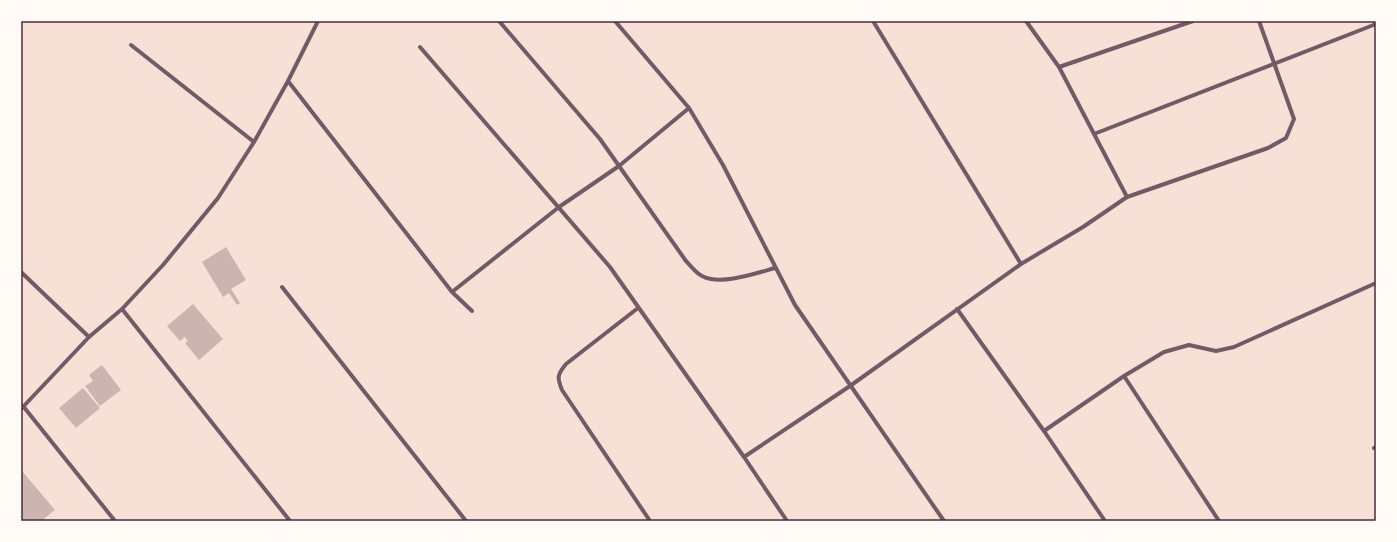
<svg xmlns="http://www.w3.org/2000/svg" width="1397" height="542" font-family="Georgia,serif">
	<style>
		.building { fill: #ccb4b1 }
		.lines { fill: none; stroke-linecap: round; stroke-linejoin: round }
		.minor { stroke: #755966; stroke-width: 4 }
		.neatline { fill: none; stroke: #4a2c40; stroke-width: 1.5 }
	</style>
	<rect width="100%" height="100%" fill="#f7e1d7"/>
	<path class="building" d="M226,247L246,280L231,289L240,303L237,305L229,293L223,297L202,262Z
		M193,304L223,339L199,360L185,343L188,341L185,337L180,341L167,326Z
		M102,365L121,390L100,406L85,386L93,381L89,375Z
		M83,388L100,408L76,428L59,408Z
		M21,471H22L55,510L41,521H21Z"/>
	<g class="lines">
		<path class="minor" d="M499,21L600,139L686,261C691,266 696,273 702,276C720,286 757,273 775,268
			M615,21L689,108
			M873,21L1021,264
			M1026,21L1059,67L1127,197
			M131,45L254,142
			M420,47L610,267L744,457L787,521
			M1059,67L1193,21
			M288,81L452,292L472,311
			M1094,134L1376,24
			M21,272L89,337
			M282,287L466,521
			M452,292L559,207L619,166L689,108L723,165L795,305L944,521
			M638,308L566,364C557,375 557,377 562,390L650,521
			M122,309L290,521
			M957,309L1044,431L1105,521
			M1124,376L1219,521
			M21,406H23L115,521
			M21,409L89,337L122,309L163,265L218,198L254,142L288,81L318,21
			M1044,431L1124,376L1164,352L1189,345L1216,351L1234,347L1376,283
			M1374,448L1376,447
			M744,457L850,386L1021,264L1083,227L1127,197L1268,148L1286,138L1294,119L1259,21"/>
	</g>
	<rect width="1397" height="542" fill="none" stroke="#fffaf5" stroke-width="44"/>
	<rect x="22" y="22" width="1353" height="498" class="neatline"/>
</svg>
